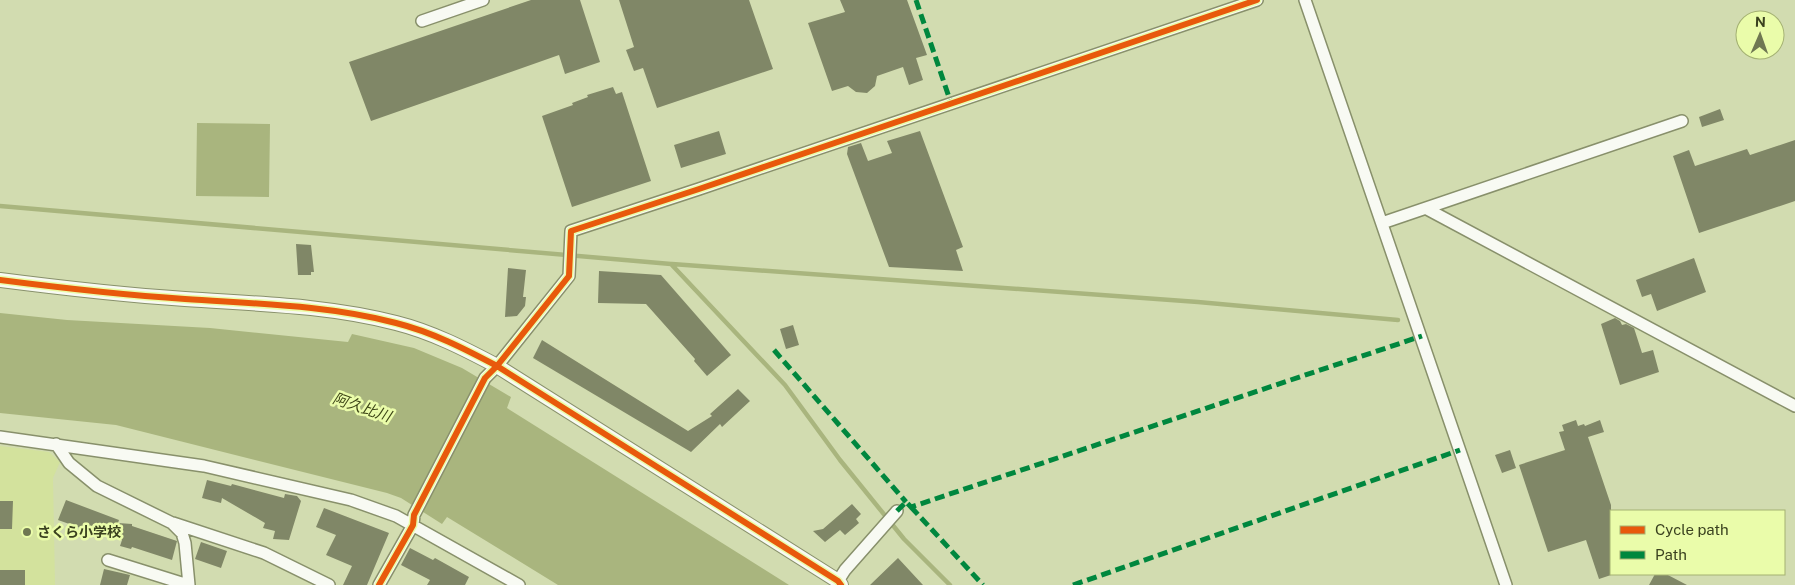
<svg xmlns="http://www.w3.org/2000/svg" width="1795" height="585" font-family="'Public Sans','Noto Sans JP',sans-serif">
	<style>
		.built { fill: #d3e29d }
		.water { fill: #a9b57e }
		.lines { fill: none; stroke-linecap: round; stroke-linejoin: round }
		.stream { stroke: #a9b57e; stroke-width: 4.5 }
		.building { fill: #808767 }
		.minor-casing { stroke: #88906b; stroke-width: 14 }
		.tertiary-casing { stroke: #88906b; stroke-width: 16 }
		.minor { stroke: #f8faf3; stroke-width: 11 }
		.tertiary { stroke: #f8faf3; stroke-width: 14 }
		.quiet { stroke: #00873e; stroke-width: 5; stroke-dasharray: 10 5; stroke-linecap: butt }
		.cycleway-casing { stroke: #eafcaa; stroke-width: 9 }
		.cycleway { stroke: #e8590c; stroke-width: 6 }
		.poi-dot { fill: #6f7752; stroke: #eafcaa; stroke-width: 2 }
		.labels { text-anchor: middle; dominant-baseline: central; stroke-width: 5; stroke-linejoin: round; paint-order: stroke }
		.poi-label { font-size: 14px; font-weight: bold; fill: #3a411f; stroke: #eafcaa; text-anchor: start }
		.water-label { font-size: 15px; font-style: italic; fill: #3c4416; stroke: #eafcaa }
	</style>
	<rect width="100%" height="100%" fill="#d2dcb0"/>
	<path class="built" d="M0,446L49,452L60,462L53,478L55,585H0Z"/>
	<path class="water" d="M197,123L270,124L269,197L196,196Z
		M0,313L67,320L210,328L348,342L352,334L414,348L462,368L511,397L507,408L789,585H558L447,517L442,524L401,498L387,493L116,425L0,413Z"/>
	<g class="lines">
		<path class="stream" d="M0,206L671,264L785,385L840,460L904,539L950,585
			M672,264L1198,302L1398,320"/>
	</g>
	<path class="building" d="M531,0H580L600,62L565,74L559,55L371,121L349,62Z
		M619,0H749L773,69L657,108L643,68L634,71L626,50L634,47Z
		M840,0H907L927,55L916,58L923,80L909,85L903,67L877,76L875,86L867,93L856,92L848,86L832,91L808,23L845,12Z
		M613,87L616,94L622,92L651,181L572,207L542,116L573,105L572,103L588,97L587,95Z
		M1720,109L1724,120L1702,127L1699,117Z
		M719,131L726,154L681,168L674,145Z
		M920,131L963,247L956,250L963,271L889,267L847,154L848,147L861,143L868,161L892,153L887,141Z
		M1795,140V201L1699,233L1673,156L1689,150L1695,166L1747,149L1750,155Z
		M296,244L311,245L314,272H311V275H298Z
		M1694,258L1706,292L1657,311L1651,294L1642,297L1636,280Z
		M508,268L526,270L523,297H526L525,306L517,316L505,317Z
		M599,271L661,275L731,355L707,376L694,361L695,359L646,304L598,303Z
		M1615,318L1620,321L1622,325L1626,324L1634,328L1642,353L1653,350L1659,372L1620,385L1601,324Z
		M793,325L799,345L786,349L780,329Z
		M542,340L688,431L712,416L710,414L738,389L750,401L722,427L720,424L691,452L533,358Z
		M1576,420L1578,426L1584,424L1585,426L1600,420L1604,432L1588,437L1611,505V575L1599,579L1586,540L1548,552L1519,465L1565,450L1559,432L1564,431L1562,425Z
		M1510,450L1516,468L1502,473L1495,455Z
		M207,480L231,486L232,484L284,498L285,494L297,496L301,501L289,540L273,539L275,531L263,528L265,523L222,498L221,503L202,498Z
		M66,500L119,520L118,523L132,524V526L177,541L172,560L132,547L131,549L120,546L122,540L93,531L92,532L58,520Z
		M0,501H13L12,529H0Z
		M852,504L861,514L856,519L859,523L845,535L840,530L825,542L813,531L823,529Z
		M324,508L389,533L367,585H343L352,566L326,555L336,535L316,527Z
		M201,542L227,551L221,568L195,559Z
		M410,548L433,560L435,558L469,577L465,585H427L430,580L401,565Z
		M898,558L923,585H870Z
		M104,569L130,575L127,585H100Z
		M0,570H25V585H0Z
		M1655,574H1666L1687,585H1649Z"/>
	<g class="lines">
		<defs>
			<path id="minor" d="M1305,0L1506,585
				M422,21L483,0
				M1427,209L1795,406
				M1382,223L1682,121
				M0,437L204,466L351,500L396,516L519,585
				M56,444L69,463L97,486L172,523L182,533L185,543L189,585
				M173,523L264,553L329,585
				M108,560L188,585
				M838,581L845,570L897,511
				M379,585L413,525L414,515L485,378L497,366L569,276L571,231L699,189L1257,0"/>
			<path id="tertiary" d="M0,280C62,288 123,295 185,299C256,304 327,305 396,323C432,332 465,349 497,366L838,581L841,585"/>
		</defs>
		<use href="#minor" class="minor-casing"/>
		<use href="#tertiary" class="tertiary-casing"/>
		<use href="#minor" class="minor"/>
		<use href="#tertiary" class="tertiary"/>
		<path class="quiet" d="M916,0L951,103
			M774,350L906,502
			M911,507L983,585
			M897,511L906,502L911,507L1422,336
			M1073,585L1460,450"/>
		<defs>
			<path id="cycleway" d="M0,280C62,288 123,295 185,299C256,304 327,305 396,323C432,332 465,349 497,366L838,581L841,585
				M379,585L413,525L414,515L485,378L497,366L569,276L571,231L699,189L1257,0"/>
		</defs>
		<use href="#cycleway" class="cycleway-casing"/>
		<use href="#cycleway" class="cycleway"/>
	</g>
	<circle class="poi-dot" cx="27" cy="532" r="5"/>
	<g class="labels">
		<g class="poi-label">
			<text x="37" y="532">さくら小学校</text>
		</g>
		<g class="water-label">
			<text transform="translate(362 407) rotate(19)">阿久比川</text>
		</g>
	</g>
	<rect x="1610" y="510" width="175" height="65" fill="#eafcaa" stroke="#a4b172"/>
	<rect x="1620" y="526" width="25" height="8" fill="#e8590c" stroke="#a4b172"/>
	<text x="1655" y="535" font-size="15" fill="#3a411f">Cycle path</text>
	<rect x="1620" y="551" width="25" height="8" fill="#00873e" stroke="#a4b172"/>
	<text x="1655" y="560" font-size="15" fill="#3a411f">Path</text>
	<g transform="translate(1760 35) rotate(2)"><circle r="24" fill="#eafcaa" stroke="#a4b172"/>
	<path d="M0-4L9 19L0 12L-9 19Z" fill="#6f7752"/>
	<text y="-8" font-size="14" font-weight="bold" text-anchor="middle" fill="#3a411f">N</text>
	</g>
</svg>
